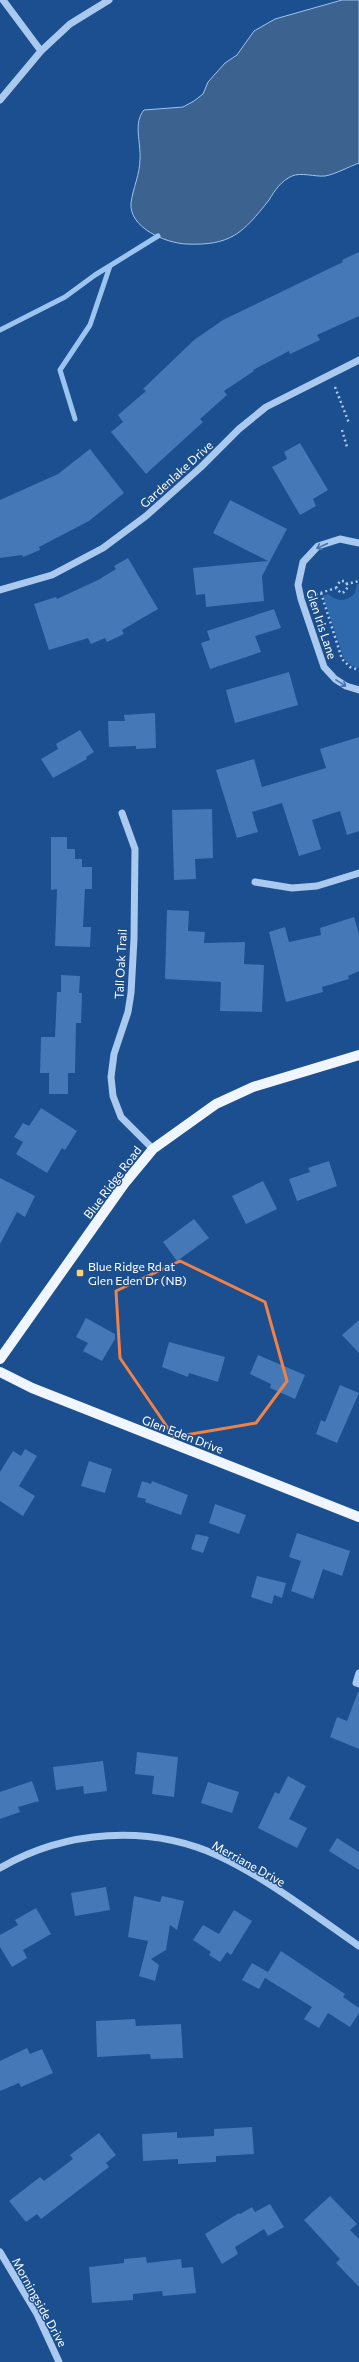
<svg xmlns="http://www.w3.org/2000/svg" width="359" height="2362" font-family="Commissioner,sans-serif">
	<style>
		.green { fill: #2e69ad }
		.water { fill: #3c6290; stroke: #9cc4f0 }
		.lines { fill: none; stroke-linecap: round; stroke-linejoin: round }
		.stream { stroke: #9cc4f0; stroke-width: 5 }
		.building { fill: #4478b7 }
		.path { stroke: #a9c9ee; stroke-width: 2.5; stroke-dasharray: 2 3; stroke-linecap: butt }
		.minor { stroke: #a9c9ee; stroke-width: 7 }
		.major { stroke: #f0f6ff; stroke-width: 10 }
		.oneway { stroke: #4674ac }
		.marked { fill: none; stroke: #ee8249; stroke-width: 3; stroke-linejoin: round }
		.poi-dot { fill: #ffd166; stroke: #1b4f8f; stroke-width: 1.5 }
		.labels { text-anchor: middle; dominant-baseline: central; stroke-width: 3; stroke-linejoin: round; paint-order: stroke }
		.street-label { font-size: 12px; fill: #fff; stroke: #1b4f8f }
		.poi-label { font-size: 12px; fill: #fff; stroke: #1b4f8f; text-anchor: start }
	</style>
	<rect width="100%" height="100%" fill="#1b4f8f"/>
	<path class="green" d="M357,584H359V668L352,666L344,659L323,596L328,594C337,602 347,602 355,593Z"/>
	<path class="water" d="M342,0H359V163C348,167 336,174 325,176C315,177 301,172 292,176C281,181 275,190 269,200C243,233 231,246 186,244C166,243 129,228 131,203C133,188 140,174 140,159C141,142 133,123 144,110L183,107L194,101L203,94L208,82L225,63L237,55L254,31L275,19Z"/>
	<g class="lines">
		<path class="stream" d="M0,330L65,297L95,275L158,236
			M75,419L60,370L90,325L110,266"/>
	</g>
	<path class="building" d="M359,252V316L317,335L320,340L290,354L289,351L253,370L254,371L224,391L227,395L200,419L203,422L146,474L111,432L123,422L118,415L146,391L143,389L194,340L223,320L343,262L342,260Z
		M300,443L328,490L313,499L316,506L300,515L272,467L287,459L284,452Z
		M90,449L124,493L89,521L39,547L40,550L23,557L22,555L0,558V500L58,474Z
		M230,500L287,529L262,576L264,601L206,607L205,594L196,595L193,568L268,561L213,533Z
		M128,558L158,609L122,630L124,634L107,642L105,638L91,644L88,638L49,650L34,604L56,597L57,599L98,580L116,569L114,566Z
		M274,609L281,628L255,636L261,652L210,669L201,643L210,640L207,631Z
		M289,672L298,705L235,723L226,690Z
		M155,713L156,748L136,749V746L109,747L108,721H125L124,715Z
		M80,730L94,752L86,757L87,759L53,778L41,759L58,749L56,744Z
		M359,737V831L347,835L340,811L312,820L321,849L299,856L282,803L252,812L258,832L237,838L216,770L254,759L262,787L326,768L320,749Z
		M212,809L213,858L195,859L196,879L174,880L172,810Z
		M51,837H67V849H75V859H82V867H92V889H85L83,927H91L90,947L55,946L57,889L51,890Z
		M167,910L189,911L188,931L205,932L204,943L245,942L244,964L264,965L262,1012L220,1011L221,982L165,979Z
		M354,917L359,934V971L348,976L349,979L322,987L323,992L286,1002L269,932L285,927L289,942L321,935L320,928Z
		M61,975L80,976L79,993H82L81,1023H76L75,1073H68V1094H49V1073H40L41,1037H55L57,992H61Z
		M41,1108L77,1131L65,1150L62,1148L47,1173L16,1154L23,1142L14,1137L23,1123L29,1126Z
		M329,1161L337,1186L297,1201L289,1179L310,1172L308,1168Z
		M0,1178L35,1196L25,1217L17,1212L0,1244Z
		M263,1181L277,1209L246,1224L232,1196Z
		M194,1219L209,1238L177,1261L163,1242Z
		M86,1318L115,1334V1339L102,1361L83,1351L88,1343L76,1337Z
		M359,1320V1353L342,1335Z
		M169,1342L225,1357L218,1382L189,1373L188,1377L162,1367Z
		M258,1355L305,1375L295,1399L270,1388L271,1384L250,1374Z
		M340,1385L359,1393L337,1443L316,1434L321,1420L325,1422Z
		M25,1449L37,1456L19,1486L35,1496L23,1516L0,1501V1472L13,1451L21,1456Z
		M89,1461L112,1469L105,1493L81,1486Z
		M142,1481L151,1484L152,1481L188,1495L181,1515L145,1502L146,1499L137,1497Z
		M215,1504L246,1515L239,1534L209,1523Z
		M297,1533L350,1551L342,1576L323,1569L313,1599L291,1591L301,1561L289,1557Z
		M196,1534L209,1537L203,1553L191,1549Z
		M257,1576L286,1583L282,1598L274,1595L272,1604L251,1597Z
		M358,1692H359V1749L330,1737L337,1717L347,1721Z
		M137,1752L178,1757L174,1797L152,1794L154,1776L135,1774Z
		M103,1761L107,1791L84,1794L83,1786L56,1790L53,1767Z
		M288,1776L306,1786L289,1819L307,1828L297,1848L258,1828L275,1792L279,1794Z
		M32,1781L39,1801L18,1807L20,1812L0,1819V1792Z
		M208,1782L239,1792L232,1813L201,1803Z
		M337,1838L359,1852V1870L329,1851Z
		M106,1887L110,1910L75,1916L71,1893Z
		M134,1896L160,1902L162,1896L184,1901L177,1930L170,1925L166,1950L151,1959L159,1965L155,1981L139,1976L148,1941L128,1937Z
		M36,1908L51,1934L23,1950L27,1958L12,1967L0,1947V1935L18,1925L15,1920Z
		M234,1910L252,1921L231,1955L227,1952L220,1962L209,1955L211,1952L193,1940L203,1925L219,1934Z
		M281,1951L345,1994L343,1997L359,2008V2013L350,2027L328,2013L319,2028L304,2019L312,2007L265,1978L259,1989L242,1980L252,1963L268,1972Z
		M135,2019L136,2026L181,2024L183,2058L151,2059L150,2054L97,2057L96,2021Z
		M27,2048L30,2054L42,2049L53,2073L21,2087L19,2083L0,2091V2061Z
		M252,2127L254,2154L216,2156V2162L178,2164V2159L143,2161L142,2134L177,2132V2138L214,2136V2129Z
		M99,2133L116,2155L106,2163L109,2167L41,2219L37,2214L26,2222L9,2201L40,2177L44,2181L73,2159L70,2155Z
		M330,2196L357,2224L350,2230L359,2239V2287L336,2263L340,2259L304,2220Z
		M270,2204L284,2227L268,2236L264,2229L235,2247L238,2254L222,2264L205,2234L239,2213L240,2214L252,2207L255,2212Z
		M146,2257L147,2263L181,2259L182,2268L193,2267L196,2293L163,2296L162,2291L133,2294V2300L92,2303L89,2267L124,2263V2259Z"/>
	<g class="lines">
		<path class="path" d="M335,387L349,423
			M342,430L347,447
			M336,588L340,581H345L347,584
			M321,593L342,659L350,667L359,670
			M311,596L336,588L341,593L344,592L348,587L347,584L359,581"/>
		<path class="minor" d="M3,0L41,51
			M0,100L41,51L70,24L109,0
			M359,543L340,539L318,546L303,562L298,585L301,599L324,667L335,679L346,686L359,690
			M0,590L52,575L103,548L146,516L201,467L239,429L266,407L359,360
			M122,813L135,849L134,939L131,993L128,1012L114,1054L111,1077L113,1096L121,1117L153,1149
			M255,882L292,888L317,886L359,873
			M359,1673L356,1683L359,1684
			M0,1868C65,1830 149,1824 219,1856C268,1879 314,1915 359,1946
			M0,2252L37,2314L59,2362"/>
		<path class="major" d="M0,1359L124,1184L153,1149L216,1104L253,1087L359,1055
			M0,1372L32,1388L359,1517"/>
	</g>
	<defs><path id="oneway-shaft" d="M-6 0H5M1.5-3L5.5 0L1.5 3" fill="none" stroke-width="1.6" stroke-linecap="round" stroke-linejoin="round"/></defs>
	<g class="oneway">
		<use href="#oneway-shaft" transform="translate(322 546) rotate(155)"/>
		<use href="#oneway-shaft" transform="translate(341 683) rotate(32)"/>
	</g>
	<path class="marked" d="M180,1261L265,1302L287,1381L256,1423L174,1437L120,1358L116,1291Z"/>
	<rect class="poi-dot" x="76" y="1269" width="8" height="8" rx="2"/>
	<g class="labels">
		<g class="street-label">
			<text transform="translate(176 474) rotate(-42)">Gardenlake Drive</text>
			<text transform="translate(322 624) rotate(72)">Glen Iris Lane</text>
			<text transform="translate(120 964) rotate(-87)">Tall Oak Trail</text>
			<text transform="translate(112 1182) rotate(-53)">Blue Ridge Road</text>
			<text transform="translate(183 1434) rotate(21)">Glen Eden Drive</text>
			<text transform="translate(249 1863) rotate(29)">Merriane Drive</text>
			<text transform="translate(40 2302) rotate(61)">Morningside Drive</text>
		</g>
		<g class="poi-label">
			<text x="88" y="1266">Blue Ridge Rd at<tspan x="88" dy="14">Glen Eden Dr (NB)</tspan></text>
		</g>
	</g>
</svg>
